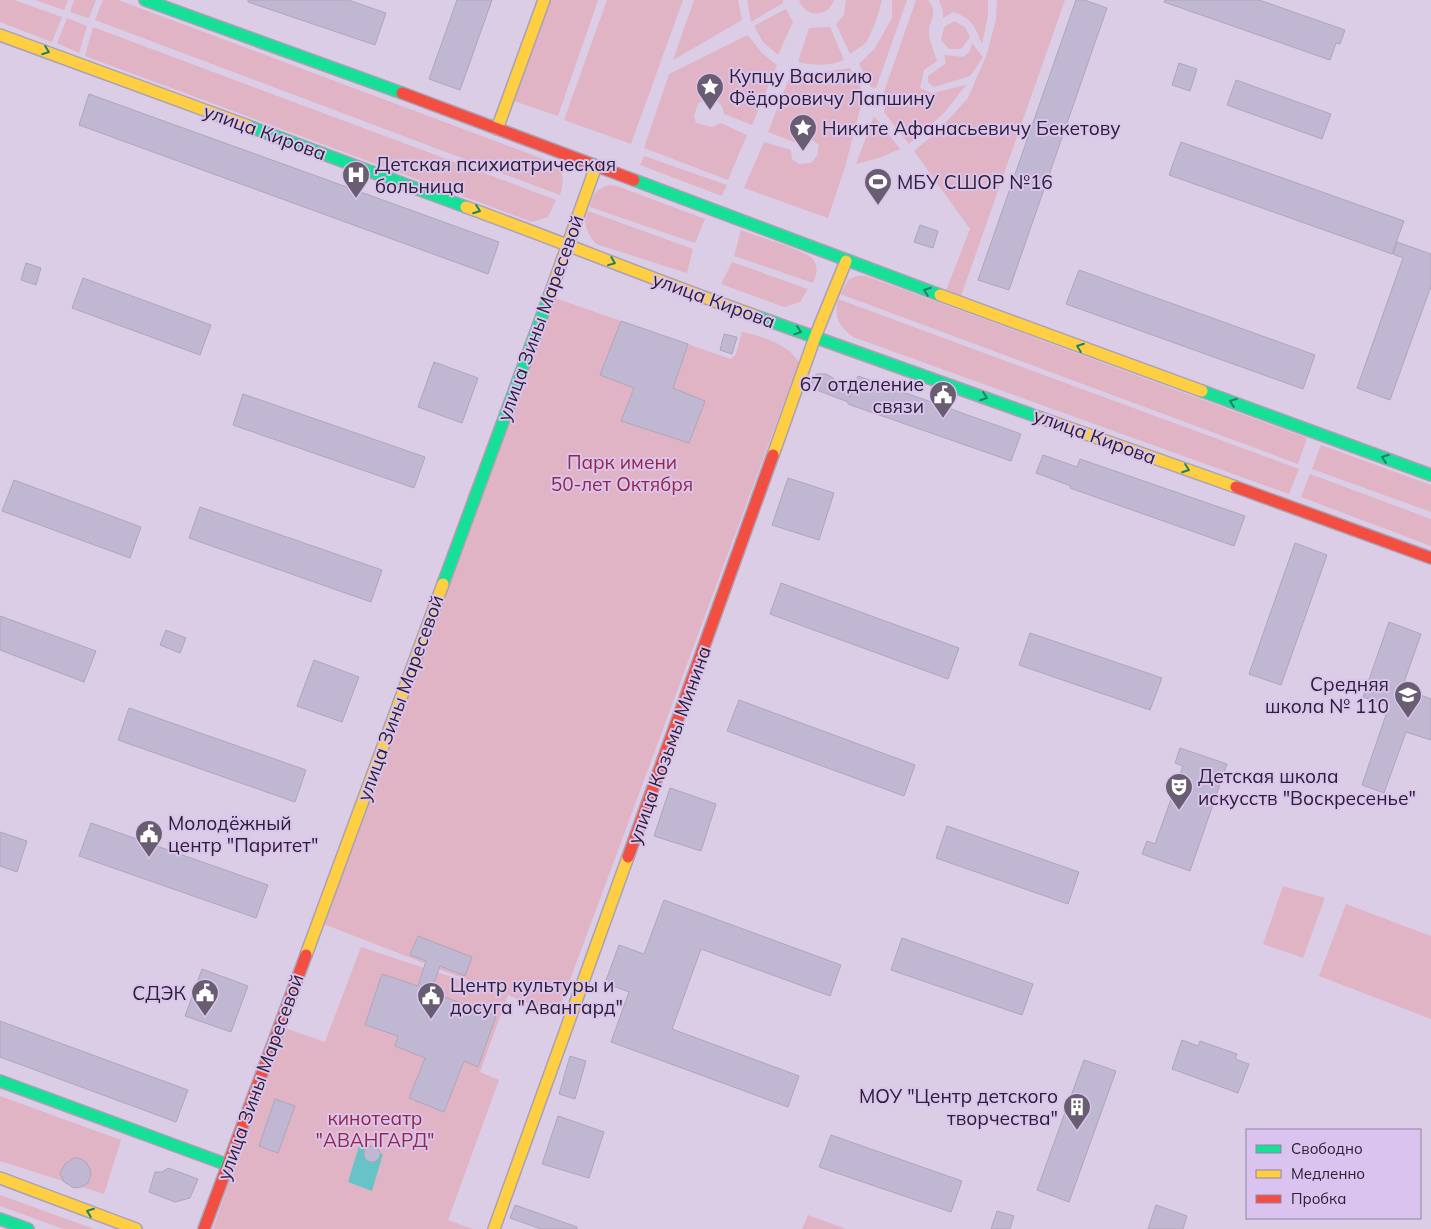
<svg xmlns="http://www.w3.org/2000/svg" width="1431" height="1229" font-family="Mulish,sans-serif">
	<style>
		.green { fill: #e0b4c5 }
		.water { fill: #67c3c6 }
		.building { fill: #c0b8d2; stroke: #ada6ba }
		.lines { fill: none; stroke-linecap: round; stroke-linejoin: round }
		.fast-casing { stroke: #aba0b4; stroke-width: 14 }
		.slow-casing { stroke: #aba0b4; stroke-width: 14 }
		.jam-casing { stroke: #aba0b4; stroke-width: 14 }
		.fast { stroke: #16e098; stroke-width: 11 }
		.slow { stroke: #ffcf43; stroke-width: 11 }
		.jam { stroke: #f24e42; stroke-width: 11 }
		.oneway { stroke: #208065 }
		.labels { text-anchor: middle; dominant-baseline: central; stroke-width: 4; stroke-linejoin: round; paint-order: stroke }
		.poi-label { font-size: 19px; fill: #2b2132; stroke: #dbc3ef; text-anchor: start }
		.street-label { font-size: 19px; fill: #2b2132; stroke: #dbc3ef }
		.park-label { font-size: 19px; fill: #942744; stroke: #dbc3ef }
	</style>
	<rect width="100%" height="100%" fill="#dacde5"/>
	<path class="green" d="M0,0H14L62,17L52,42L0,22Z
		M35,0H68L64,10Z
		M74,0H96L89,18L70,12Z
		M103,0H118L557,164C564,176 564,182 560,195L95,20Z
		M551,0H598L558,116L514,101Z
		M607,0H683L631,144L564,120Z
		M694,0H738L742,20L673,60Z
		M747,0H783V3L751,22Z
		M799,0H834C828,18 805,18 799,0Z
		M846,0H882L876,21L866,43L850,54L836,24L844,15Z
		M892,0H907L876,88L871,87L859,64L875,48L892,18Z
		M916,0H928C940,16 928,19 929,34C930,43 934,52 937,61L924,70L920,88L932,93L966,85L943,114L909,144L884,112L888,99L884,92Z
		M939,0H988V15L982,44C974,25 973,19 953,12L943,18V11Z
		M997,0H1065L960,299L945,293L970,229L914,151L938,131L968,98L987,54L996,19Z
		M786,9L793,22L778,55L763,42L754,26Z
		M67,18L87,26L79,53L57,43Z
		M954,21L965,27L970,37L961,49H949L941,40L944,27Z
		M93,27L556,200L548,217L532,222L85,56Z
		M830,27L844,60C829,66 814,66 798,62L809,28Z
		M748,35L762,53L777,65L752,125L724,114C722,102 717,100 706,98L698,104L694,116L696,123L712,127L721,123L747,135L728,180L644,148L669,74Z
		M972,43L983,57L970,76L934,87L928,82V76L946,63L944,55L963,57L970,51Z
		M850,68L864,94L845,167L828,218L744,188L764,142L791,150L792,159L799,164L811,163L817,156L819,145C810,137 804,135 794,142L768,132L792,71L812,74Z
		M874,116L900,149L879,158L856,164Z
		M644,156L727,185L722,196L640,165Z
		M609,185L617,186L705,219L695,243L590,207C593,194 596,189 609,185Z
		M588,211L693,249L687,273L596,244C587,232 582,225 588,211Z
		M741,230C752,234 807,252 812,258C819,266 817,274 813,283L734,256Z
		M732,262L808,289L800,302L784,307L721,284Z
		M857,276H866L1307,438L1298,464L840,294L849,279Z
		M552,297L731,359L736,354L742,332C762,336 788,344 799,362L557,1015L508,995L480,1072L499,1080L448,1220L473,1229H213L282,1027L325,1042L361,947L506,995L321,923Z
		M838,299L1299,469L1289,494L853,337C838,325 834,318 838,299Z
		M1321,445L1431,485V512L1312,469Z
		M1310,474L1431,519V546L1301,497Z
		M1283,886L1325,898L1303,958L1263,944Z
		M1346,904L1431,936V1019L1319,976Z
		M0,1096L121,1140L104,1194L0,1161Z
		M0,1195L94,1229H63L0,1206Z
		M808,1215L846,1229H802Z"/>
	<path class="water" d="M359,1146L383,1154L372,1191L348,1182Z"/>
	<path class="building" d="M248,0H348L386,13L375,45L248,2Z
		M457,0H492L460,90L429,79Z
		M1076,0H1084L1107,8L1009,290L978,280Z
		M1165,0H1259L1345,30L1340,44L1336,43L1330,60L1164,2Z
		M1179,63L1197,69L1190,91L1172,85Z
		M1236,80L1331,114L1322,139L1227,105Z
		M89,94L499,242L488,274L79,125Z
		M1181,142L1404,221L1392,254L1169,175Z
		M920,225L938,231L933,248L914,242Z
		M1397,242L1431,254V286L1390,400L1357,388L1403,258L1393,254Z
		M26,263L41,268L36,285L21,280Z
		M1079,270L1315,355L1303,389L1066,304Z
		M83,278L211,325L200,355L72,308Z
		M621,321L688,344L673,388L705,401L689,443L621,421L634,388L600,375Z
		M724,334L737,337L732,354L720,350Z
		M434,362L478,378L462,423L418,407Z
		M817,374H826L833,378L850,397L858,376L1021,434L1011,461L848,404V402L809,387L813,377Z
		M243,394L425,457L414,488L233,425Z
		M1043,455L1077,467L1080,459L1245,516L1234,546L1070,488L1071,486L1036,473Z
		M788,478L834,493L819,540L772,525Z
		M14,480L141,527L130,558L2,511Z
		M200,507L382,570L371,602L189,538Z
		M1295,543L1327,555L1281,685L1249,674Z
		M781,583L959,648L948,679L770,614Z
		M0,616L96,651L84,682L0,650Z
		M1389,622L1421,634L1402,688L1431,699V740L1406,732L1384,793L1362,785L1389,706L1363,697Z
		M166,630L186,638L180,653L160,645Z
		M1030,633L1162,678L1150,710L1019,665Z
		M314,660L359,677L342,722L297,706Z
		M739,700L915,765L904,796L727,731Z
		M129,708L306,770L295,802L118,740Z
		M1180,748L1227,764L1190,871L1142,854L1147,841L1155,844L1183,766L1175,763Z
		M670,788L716,804L701,851L654,836Z
		M91,823L268,885L256,918L79,856Z
		M947,826L1079,872L1068,904L936,858Z
		M0,832L27,841L17,872L0,866Z
		M664,900L841,965L830,996L701,949L672,1029L799,1076L788,1107L611,1042L629,992L605,983L619,945L644,954Z
		M418,936L472,957L465,976L440,966L431,992L496,1016L478,1067L464,1061L444,1112L409,1098L425,1058L395,1046L398,1036L365,1025L382,974L418,986L426,961L410,955Z
		M902,938L1033,984L1022,1015L891,970Z
		M202,969L248,986L231,1032L185,1016Z
		M0,1021L188,1090L176,1122L0,1057Z
		M1182,1040L1198,1046L1200,1041L1237,1054L1235,1059L1249,1064L1238,1093L1172,1069Z
		M570,1056L586,1061L575,1099L559,1094Z
		M1084,1060L1116,1071L1069,1202L1037,1190Z
		M275,1099L295,1106L278,1153L259,1146Z
		M558,1116L604,1132L589,1178L542,1164Z
		M831,1135L962,1181L951,1212L819,1167Z
		M364 1154a8 8 0 1 1 16 0a8 8 0 1 1-16 0Z
		M74,1158H79L86,1162L90,1169L91,1174L88,1183L81,1187L74,1188L64,1182L60,1173L65,1164Z
		M168,1168L198,1179L190,1198L175,1202L149,1192L155,1172H162Z
		M515,1205L577,1227V1229H541L510,1218Z
		M1156,1205L1187,1216L1183,1229H1148Z
		M997,1211L1014,1216L1010,1229H991Z"/>
	<g class="lines">
		<defs>
			<path id="fast" d="M145,0L402,93
				M248,126L466,207
				M634,180L940,295
				M753,315L1041,418
				M1202,391L1431,475
				M443,584L550,294
				M0,1081L228,1165
				M0,1219L28,1229"/>
			<path id="slow" d="M0,35L248,126
				M497,129L544,0
				M466,207C562,242 657,281 753,315
				M550,294L596,166
				M940,295L1202,391
				M1041,418L1236,487
				M773,455L815,337L846,261
				M306,955L443,584
				M0,1178L136,1229
				M494,1229L628,857"/>
			<path id="jam" d="M402,93L634,180
				M1236,487L1431,558
				M628,857L773,455
				M204,1229L306,955"/>
		</defs>
		<use href="#fast" class="fast-casing"/>
		<use href="#slow" class="slow-casing"/>
		<use href="#jam" class="jam-casing"/>
		<use href="#fast" class="fast"/>
		<use href="#slow" class="slow"/>
		<use href="#jam" class="jam"/>
	</g>
	<defs><path id="oneway-chevron" d="M-2-3.5L2.5 0L-2 3.5" fill="none" stroke-width="1.6" stroke-linecap="round" stroke-linejoin="round" transform="scale(1.25)"/></defs>
	<g class="oneway">
		<use href="#oneway-chevron" transform="translate(46 51) rotate(20)"/>
		<use href="#oneway-chevron" transform="translate(477 210) rotate(20)"/>
		<use href="#oneway-chevron" transform="translate(612 262) rotate(22)"/>
		<use href="#oneway-chevron" transform="translate(927 291) rotate(-160)"/>
		<use href="#oneway-chevron" transform="translate(798 331) rotate(19)"/>
		<use href="#oneway-chevron" transform="translate(1080 347) rotate(-160)"/>
		<use href="#oneway-chevron" transform="translate(984 397) rotate(20)"/>
		<use href="#oneway-chevron" transform="translate(1233 402) rotate(-160)"/>
		<use href="#oneway-chevron" transform="translate(1385 458) rotate(-160)"/>
		<use href="#oneway-chevron" transform="translate(1186 469) rotate(20)"/>
		<use href="#oneway-chevron" transform="translate(90 1212) rotate(-159)"/>
	</g>
	<defs>
		<symbol id="sight-pin" viewBox="-11 -11 22 30"><path d="M0 17L-7.5 6A9.5 9.5 0 1 1 7.5 6Z" fill="#685d71" stroke="#dbc3ef"/><path d="M0-6L1.8-2.2L6-1.7L2.9 1.2L3.7 5.4L0 3.3L-3.7 5.4L-2.9 1.2L-6-1.7L-1.8-2.2Z" fill="#fff"/></symbol>
		<symbol id="hospital-pin" viewBox="-11 -11 22 30"><path d="M0 17L-7.5 6A9.5 9.5 0 1 1 7.5 6Z" fill="#685d71" stroke="#dbc3ef"/><path d="M-5-5h3v3.5h4V-5h3V5h-3V1.5h-4V5h-3Z" fill="#fff"/></symbol>
		<symbol id="stadium-pin" viewBox="-11 -11 22 30"><path d="M0 17L-7.5 6A9.5 9.5 0 1 1 7.5 6Z" fill="#685d71" stroke="#dbc3ef"/><path d="M0-5a6.5 5 0 1 0 0 10a6.5 5 0 1 0 0-10ZM-3.5-1.8h7v3.6h-7Z" fill="#fff"/></symbol>
		<symbol id="civic-pin" viewBox="-11 -11 22 30"><path d="M0 17L-7.5 6A9.5 9.5 0 1 1 7.5 6Z" fill="#685d71" stroke="#dbc3ef"/><path d="M-.6-6.5H3V-4.5H.6V-3L4-1V1h2V6H-6V1h2V-1L-.6-3ZM-1.2 2.5V6h2.4V2.5Z" fill="#fff"/></symbol>
		<symbol id="school-pin" viewBox="-11 -11 22 30"><path d="M0 17L-7.5 6A9.5 9.5 0 1 1 7.5 6Z" fill="#685d71" stroke="#dbc3ef"/><path d="M0-5L7-2L0 1L-7-2ZM-4 1L0 2.5L4 1V4Q0 6-4 4Z" fill="#fff"/></symbol>
		<symbol id="theatre-pin" viewBox="-11 -11 22 30"><path d="M0 17L-7.5 6A9.5 9.5 0 1 1 7.5 6Z" fill="#685d71" stroke="#dbc3ef"/><path d="M-5-5.5Q0-4 5-5.5V0Q5 5 0 6Q-5 5-5 0ZM-3.3-2.5H-1v1.5H-3.3ZM1-2.5H3.3v1.5H1ZM-2.8 1Q0 5.5 2.8 1Z" fill="#fff"/></symbol>
		<symbol id="building-pin" viewBox="-11 -11 22 30"><path d="M0 17L-7.5 6A9.5 9.5 0 1 1 7.5 6Z" fill="#685d71" stroke="#dbc3ef"/><path d="M-4-6H4V6H1V3H-1V6H-4ZM-2.5-4.3h1.7v1.8h-1.7ZM.8-4.3h1.7v1.8H.8ZM-2.5-1h1.7V.8h-1.7ZM.8-1h1.7V.8H.8Z" fill="#fff"/></symbol>
	</defs>
	<g fill-rule="evenodd">
		<use href="#sight-pin" x="694" y="71" width="32" height="43"/>
		<use href="#sight-pin" x="787" y="112" width="32" height="43"/>
		<use href="#hospital-pin" x="340" y="159" width="32" height="43"/>
		<use href="#stadium-pin" x="862" y="166" width="32" height="43"/>
		<use href="#civic-pin" x="927" y="379" width="32" height="43"/>
		<use href="#school-pin" x="1392" y="679" width="32" height="43"/>
		<use href="#theatre-pin" x="1163" y="771" width="32" height="43"/>
		<use href="#civic-pin" x="133" y="818" width="32" height="43"/>
		<use href="#civic-pin" x="189" y="977" width="32" height="43"/>
		<use href="#civic-pin" x="415" y="980" width="32" height="43"/>
		<use href="#building-pin" x="1061" y="1091" width="32" height="43"/>
	</g>
	<g class="labels">
		<g class="poi-label">
			<text x="729" y="76">Купцу Василию<tspan x="729" dy="22">Фёдоровичу Лапшину</tspan></text>
			<text x="822" y="128">Никите Афанасьевичу Бекетову</text>
			<text x="375" y="164">Детская психиатрическая<tspan x="375" dy="22">больница</tspan></text>
			<text x="897" y="182">МБУ СШОР №16</text>
			<text x="924" y="384" text-anchor="end">67 отделение<tspan x="924" dy="22">связи</tspan></text>
			<text x="1389" y="684" text-anchor="end">Средняя<tspan x="1389" dy="22">школа № 110</tspan></text>
			<text x="1198" y="776">Детская школа<tspan x="1198" dy="22">искусств "Воскресенье"</tspan></text>
			<text x="168" y="823">Молодёжный<tspan x="168" dy="22">центр "Паритет"</tspan></text>
			<text x="450" y="985">Центр культуры и<tspan x="450" dy="22">досуга "Авангард"</tspan></text>
			<text x="186" y="993" text-anchor="end">СДЭК</text>
			<text x="1058" y="1096" text-anchor="end">МОУ "Центр детского<tspan x="1058" dy="22">творчества"</tspan></text>
		</g>
		<g class="street-label">
			<text transform="translate(265 132) rotate(20)">улица Кирова</text>
			<text transform="translate(714 300) rotate(20)">улица Кирова</text>
			<text transform="translate(540 318) rotate(-70)">улица Зины Маресевой</text>
			<text transform="translate(1095 436) rotate(20)">улица Кирова</text>
			<text transform="translate(400 698) rotate(-70)">улица Зины Маресевой</text>
			<text transform="translate(669 745) rotate(-70)">улица Козьмы Минина</text>
			<text transform="translate(260 1077) rotate(-70)">улица Зины Маресевой</text>
		</g>
		<g class="park-label">
			<text x="622" y="462">Парк имени<tspan x="622" dy="22">50-лет Октября</tspan></text>
			<text x="375" y="1118">кинотеатр<tspan x="375" dy="22">"АВАНГАРД"</tspan></text>
		</g>
	</g>
	<rect x="1246" y="1129" width="175" height="90" fill="#dbc3ef" stroke="#9582a3"/>
	<rect x="1256" y="1145" width="25" height="8" fill="#16e098" stroke="#9582a3"/>
	<text x="1291" y="1154" font-size="15" fill="#2b2132">Свободно</text>
	<rect x="1256" y="1170" width="25" height="8" fill="#ffcf43" stroke="#9582a3"/>
	<text x="1291" y="1179" font-size="15" fill="#2b2132">Медленно</text>
	<rect x="1256" y="1195" width="25" height="8" fill="#f24e42" stroke="#9582a3"/>
	<text x="1291" y="1204" font-size="15" fill="#2b2132">Пробка</text>
</svg>
